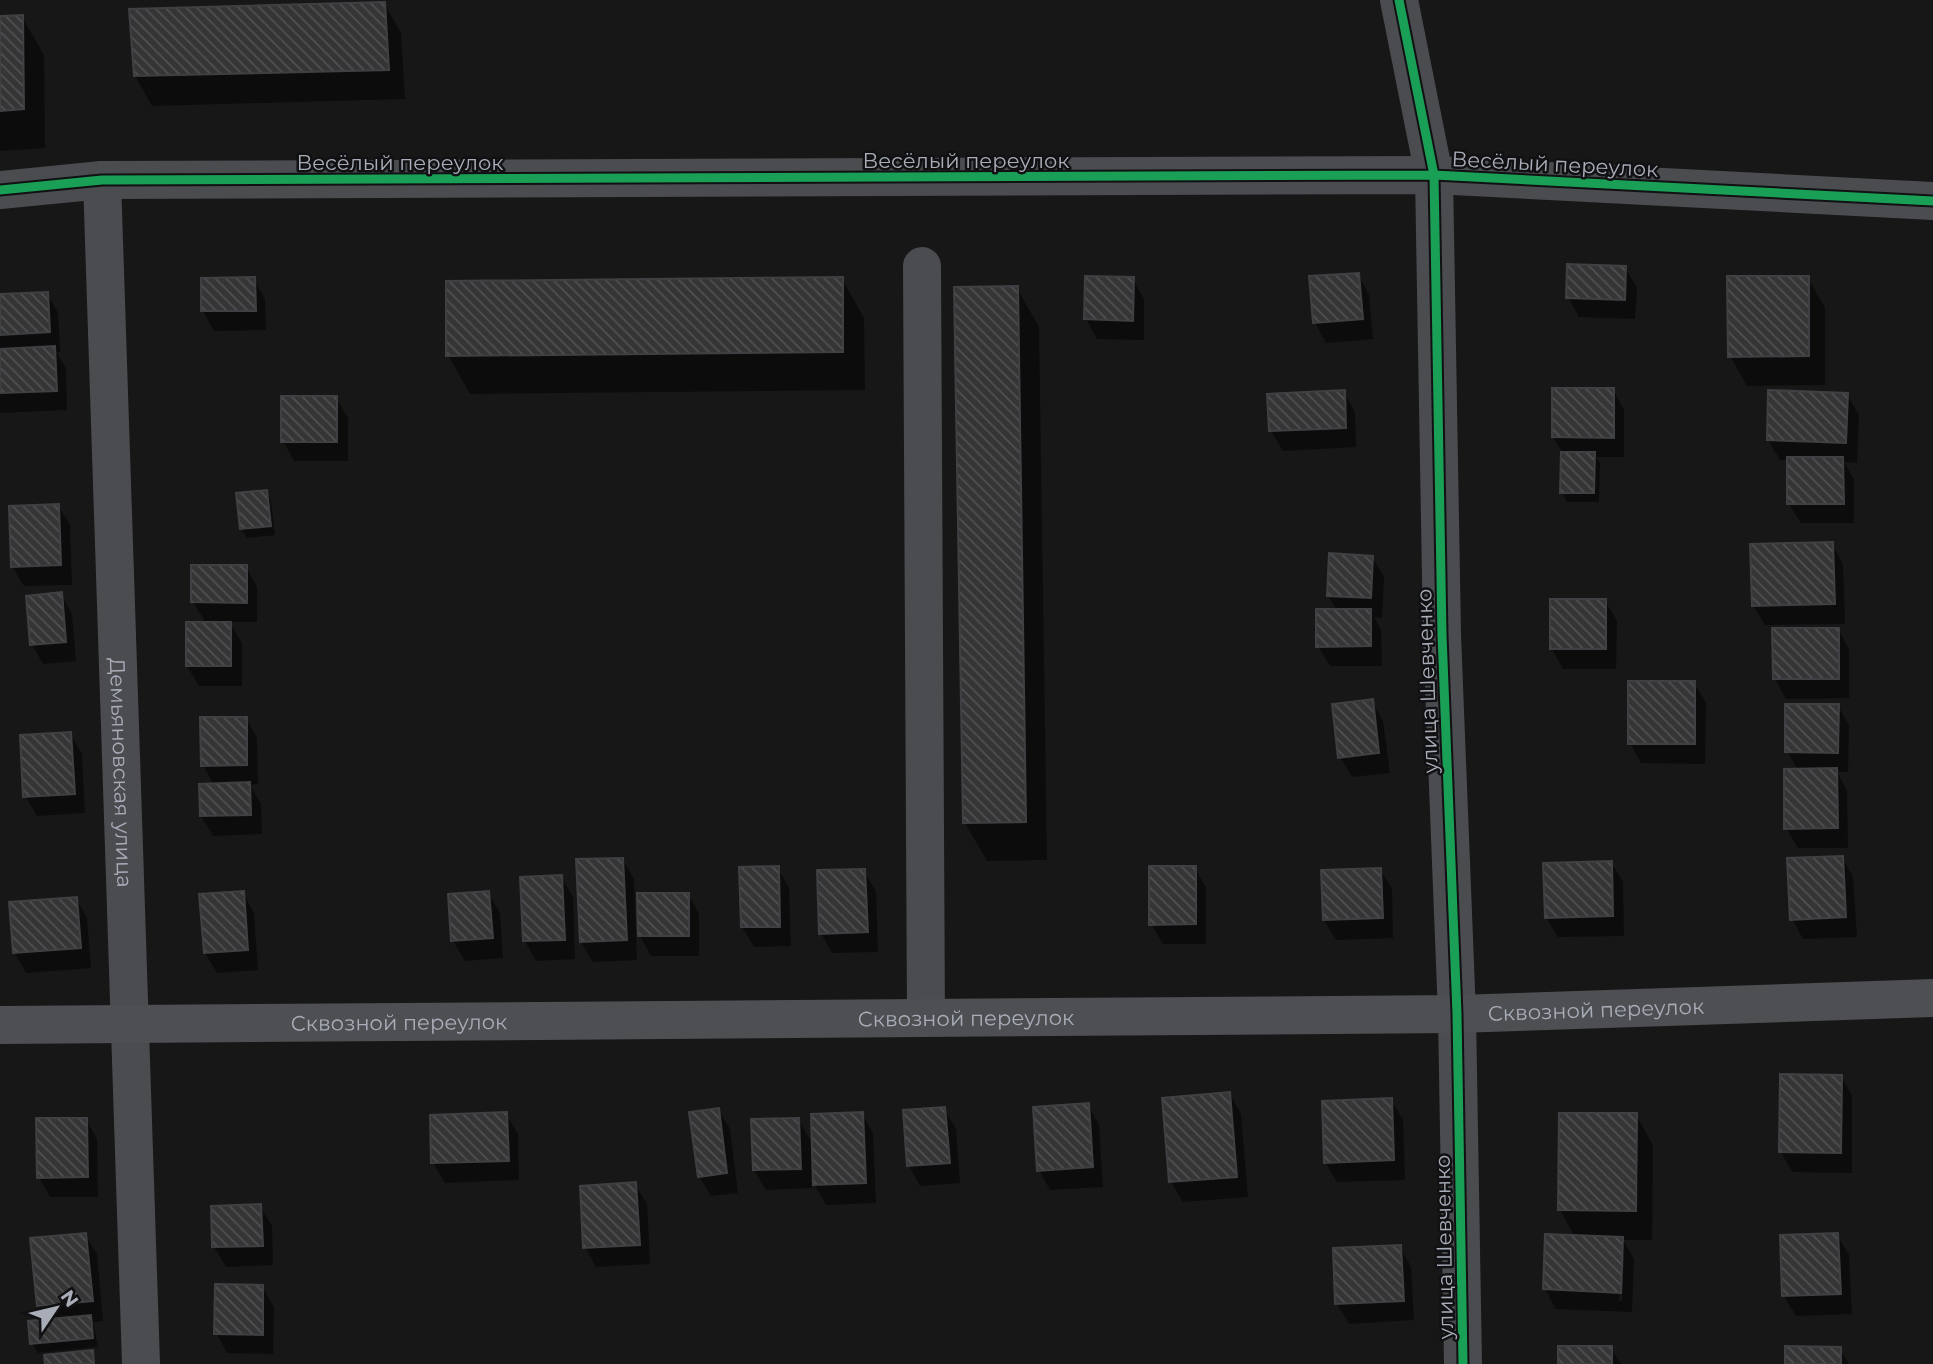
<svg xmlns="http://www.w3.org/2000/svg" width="1933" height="1364" font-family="Montserrat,sans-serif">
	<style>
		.shadow { fill: #0007; fill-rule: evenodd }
		.building { fill: url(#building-back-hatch); stroke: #3f4043; stroke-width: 2 }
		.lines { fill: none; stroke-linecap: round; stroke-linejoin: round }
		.minor { stroke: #4b4c50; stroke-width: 38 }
		.major { stroke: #4d4f52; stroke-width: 38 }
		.cycleway-casing { stroke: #111113; stroke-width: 13 }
		.cycleway { stroke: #1a9f57; stroke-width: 9 }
		.labels { text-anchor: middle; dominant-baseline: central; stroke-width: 5; stroke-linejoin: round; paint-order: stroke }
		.street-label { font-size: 21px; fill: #a8adb8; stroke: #111113 }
	</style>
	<defs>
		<pattern id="building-back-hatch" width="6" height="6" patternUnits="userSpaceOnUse" patternTransform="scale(1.75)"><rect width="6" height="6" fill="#353536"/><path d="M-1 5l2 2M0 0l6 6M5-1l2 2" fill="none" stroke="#4f5051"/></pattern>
	</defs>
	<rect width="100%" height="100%" fill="#171717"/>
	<path class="shadow" d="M384,3L401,33L405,99L152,106L135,76Z
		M22,17L44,55L45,148L0,151V18Z
		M1625,268L1637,288L1635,319L1579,317L1568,297Z
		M1358,275L1369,295L1373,339L1326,343L1315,323Z
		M1808,278L1825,308V385L1747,386L1730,356Z
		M254,279L265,299L266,330L214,331L203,311Z
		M842,279L864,318L865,390L470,394L448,355Z
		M1133,279L1144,299V340L1097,339L1086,319Z
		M1017,288L1039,327L1047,860L987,861L965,823Z
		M47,293L58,313L60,352H56L66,368L67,410L0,413V296Z
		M1613,390L1624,410V457H1596L1600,463L1599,502H1567L1562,492L1563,453L1553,437Z
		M1344,392L1355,412L1356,447L1283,451L1271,431Z
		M1847,395L1859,415L1857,463L1844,462L1854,479V523H1801L1789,504V460H1780L1768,440Z
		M336,398L348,418V461H294L283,441Z
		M266,492L271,501L275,535L247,538L241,528Z
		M58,505L70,525L72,585L24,586L12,566Z
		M1832,544L1843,564L1845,624L1765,625L1753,605Z
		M1372,557L1384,577L1382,618L1374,617L1381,630L1382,666H1330L1318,646L1337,610L1328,595Z
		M246,567L257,587V622H229L242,643V686H199L187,666L206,623L193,602Z
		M61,594L72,614L76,661L43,664L32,644Z
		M1605,601L1617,621L1616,669H1563L1552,649Z
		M1838,629L1849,649V698L1786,699L1775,679Z
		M1694,683L1706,703L1705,764L1641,763L1630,743Z
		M1372,701L1383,721L1390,773L1352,777L1340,757Z
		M1838,706L1849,726L1848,772H1837L1847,790L1848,848H1798L1786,828L1798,770L1787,751Z
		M246,718L257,738L258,784L250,785L261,804L262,834L213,836L201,816L214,785L203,765Z
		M70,734L82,754L85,813L37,816L25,796Z
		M1842,857L1853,877L1857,937L1803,939L1792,919Z
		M622,859L634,879L637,960L593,962L581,942L577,861Z
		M1611,862L1623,882L1624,936L1558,937L1546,917Z
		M778,868L789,888L791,946L754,947L742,927Z
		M1195,868L1206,888V944H1163L1151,924Z
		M1380,869L1392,889L1393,938L1336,940L1324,920Z
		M864,871L876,891L878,952L832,953L821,933Z
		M561,877L573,897L575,959L536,961L525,941Z
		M243,893L254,913L258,970L217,973L205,953Z
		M488,893L500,913L503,958L465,961L453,941Z
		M688,894L699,914V956H651L640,936Z
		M76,898L87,918L91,968L26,973L15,953Z
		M1841,1076L1852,1096V1173L1792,1172L1781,1152Z
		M1230,1094L1241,1114L1248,1197L1183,1202L1171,1182Z
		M1391,1100L1403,1120L1405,1180L1337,1182L1325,1162Z
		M1088,1105L1099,1125L1103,1187L1050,1190L1039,1170Z
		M718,1109L730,1129L738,1193L711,1196L699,1176Z
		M944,1109L956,1129L960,1183L920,1186L909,1166Z
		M506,1114L518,1134L519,1180L445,1183L433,1163Z
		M862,1114L873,1134L876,1203L826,1205L811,1179L812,1188L766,1190L754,1170L798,1119L813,1145Z
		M1636,1115L1653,1145L1652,1240H1623L1634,1259L1632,1312L1556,1309L1545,1289L1575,1237L1560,1210ZM1621,1256H1624L1622,1301H1619Z
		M86,1119L97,1139L98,1197H50L39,1177Z
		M635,1184L647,1204L650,1264L596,1267L585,1247Z
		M260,1206L272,1226L273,1265L226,1267L214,1247Z
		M85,1235L97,1254L103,1321L93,1322L98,1347L38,1353L32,1343L47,1321L38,1306Z
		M1837,1235L1849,1255L1852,1314L1796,1316L1784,1296Z
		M1400,1247L1411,1267L1414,1320L1349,1324L1337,1304Z
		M262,1287L274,1307L273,1354L227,1353L216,1333Z
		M1611,1348L1621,1364H1560Z
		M1840,1349L1849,1364H1787Z"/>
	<path class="building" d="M385,2L389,70L134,76L129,9Z
		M23,15L24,109L0,111V16Z
		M1567,264L1626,266L1625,300L1566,298Z
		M1359,273L1363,319L1313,323L1309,276Z
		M1085,276L1134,277L1133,321L1084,319Z
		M1727,276H1809V356L1728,357Z
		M255,277L256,311H201V278Z
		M843,277V352L446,356V281Z
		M1018,286L1026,822L963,823L954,287Z
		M48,292L50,332L0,335V294Z
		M55,346L57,391L0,393V349Z
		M1552,388H1614V438L1552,437Z
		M1345,390L1346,428L1269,431L1267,394Z
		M1768,390L1848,393L1846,443L1767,440Z
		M281,396H337V442H281Z
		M1561,452H1595L1594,493H1560Z
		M1787,457H1843L1844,504H1787Z
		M267,490L271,526L240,529L236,493Z
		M59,504L61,565L11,567L9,506Z
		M1833,542L1835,604L1752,606L1750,544Z
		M1329,553L1373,556L1371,598L1327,596Z
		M191,565H247V603L191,602Z
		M62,592L66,642L30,645L26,596Z
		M1550,599H1606V649H1550Z
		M1316,609H1371V646L1316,647Z
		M186,622H231V666H186Z
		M1772,628H1839V679H1773Z
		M1628,681H1695V744H1628Z
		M1373,699L1379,753L1338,758L1332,704Z
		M1785,704H1839L1838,753L1785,752Z
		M200,717H247V765L201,766Z
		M71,732L75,794L23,797L20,735Z
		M1837,768L1838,828L1784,829V769Z
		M250,782L251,815L200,816L199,784Z
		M1843,856L1846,917L1790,920L1787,858Z
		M623,858L627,940L580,942L576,859Z
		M1612,861L1613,916L1545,918L1543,863Z
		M779,866L780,927H741L739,867Z
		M1149,866H1196V924L1149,925Z
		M1381,868L1383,918L1323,920L1321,870Z
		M865,869L868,932L819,934L817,870Z
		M562,875L565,940L523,941L520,877Z
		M244,891L248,950L204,953L199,894Z
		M489,891L493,938L451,941L448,894Z
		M637,893H689V936H638Z
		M77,897L81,948L13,953L9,902Z
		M1780,1074L1842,1075L1841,1153L1779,1152Z
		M1230,1092L1237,1177L1169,1182L1162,1098Z
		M1392,1098L1394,1160L1324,1163L1322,1101Z
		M1089,1103L1093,1167L1037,1171L1033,1107Z
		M945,1107L950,1163L907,1166L903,1110Z
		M719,1108L727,1173L698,1177L689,1112Z
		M507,1112L509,1161L431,1163L430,1115Z
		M863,1112L866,1183L813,1185L811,1114Z
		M1559,1113H1637L1636,1211L1558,1210Z
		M36,1118H87L88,1177L37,1178Z
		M799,1118L801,1169L753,1170L751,1119Z
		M636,1182L640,1245L583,1248L580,1186Z
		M261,1204L263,1246L212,1247L211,1206Z
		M86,1233L93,1301L37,1306L30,1238Z
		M1838,1233L1841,1294L1782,1296L1780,1235Z
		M1545,1234L1623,1237L1621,1293L1543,1289Z
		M1401,1245L1404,1301L1335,1304L1333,1248Z
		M215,1284L263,1285V1335L214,1334Z
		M91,1315L93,1338L30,1344L28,1321Z
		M1558,1346H1612V1364H1558Z
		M1785,1346L1841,1347V1364H1785Z
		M93,1350L94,1364H45L44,1355Z"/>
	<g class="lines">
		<g class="minor">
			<path d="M1399,0L1434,175L1442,635L1457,1014L1463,1364"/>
			<path id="s1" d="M102,180L141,1364"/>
			<path d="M0,190L102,180L1434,175L1933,201"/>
			<path d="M922,266L926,1017"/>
		</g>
		<path class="major" id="s2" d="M0,1025L1457,1014L1933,998"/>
		<defs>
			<path id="cycleway" d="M1399,0L1434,175L1442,635L1457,1014L1463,1364
				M0,190L102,180L1434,175L1933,201"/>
		</defs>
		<use href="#cycleway" class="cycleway-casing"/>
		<use href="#cycleway" class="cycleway"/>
	</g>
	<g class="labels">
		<g class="street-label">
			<text x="966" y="160">Весёлый переулок</text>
			<text x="400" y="162">Весёлый переулок</text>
			<text transform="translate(1555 164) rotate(3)">Весёлый переулок</text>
			<text transform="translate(1427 681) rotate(-92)">улица Шевченко</text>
			<text stroke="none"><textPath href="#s1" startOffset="593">Демьяновская улица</textPath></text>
			<text stroke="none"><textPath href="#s2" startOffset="1596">Сквозной переулок</textPath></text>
			<text stroke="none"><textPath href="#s2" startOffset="966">Сквозной переулок</textPath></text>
			<text stroke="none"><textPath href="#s2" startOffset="399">Сквозной переулок</textPath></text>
			<text transform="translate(1444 1247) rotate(-91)">улица Шевченко</text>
		</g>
	</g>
	<g transform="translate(56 1308) rotate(55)" stroke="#111113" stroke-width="5" paint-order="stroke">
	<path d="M0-5L12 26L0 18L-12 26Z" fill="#a8adb8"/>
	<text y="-10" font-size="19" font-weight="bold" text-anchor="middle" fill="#a8adb8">N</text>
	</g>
</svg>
